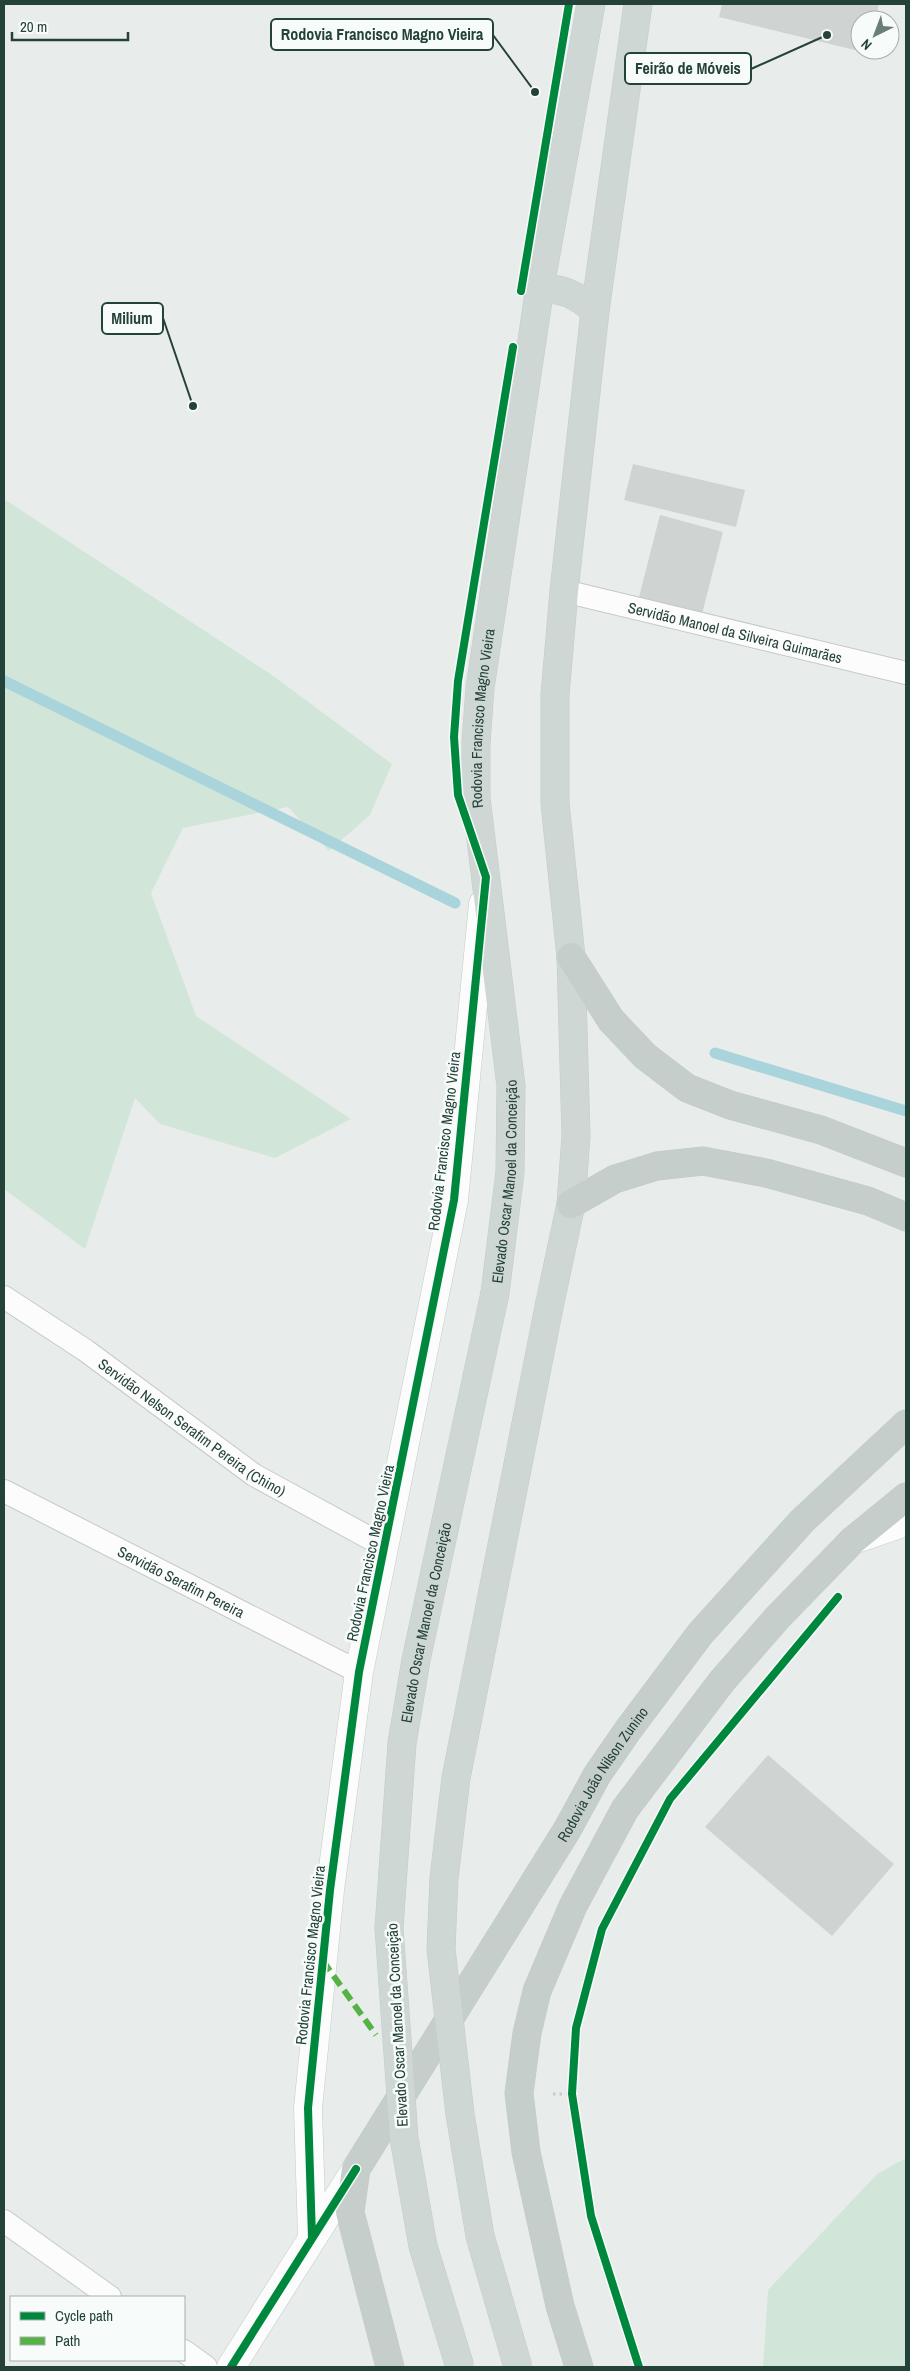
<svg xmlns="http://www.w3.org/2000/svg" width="910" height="2371" font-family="'Archivo Narrow',sans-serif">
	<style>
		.green { fill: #d1e6d8 }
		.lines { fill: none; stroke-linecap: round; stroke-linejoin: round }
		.stream { stroke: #a9d4db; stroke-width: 11 }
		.building { fill: #cfd4d2 }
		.service-casing { stroke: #c5cac8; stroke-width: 24 }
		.minor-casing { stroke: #c5cac8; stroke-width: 29 }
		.secondary-casing { stroke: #c3cbc8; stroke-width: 29 }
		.primary-casing { stroke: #c3ccc9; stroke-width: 29 }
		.trunk-casing { stroke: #c3ccc9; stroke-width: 29 }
		.path { stroke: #c3ccca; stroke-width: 3; stroke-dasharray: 2.5 4; stroke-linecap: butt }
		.service { stroke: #fcfcfc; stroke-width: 22 }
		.minor { stroke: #fcfcfc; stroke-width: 28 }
		.secondary { stroke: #fcfcfc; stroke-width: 28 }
		.primary { stroke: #cfd7d5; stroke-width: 28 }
		.trunk { stroke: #c6cecc; stroke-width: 28 }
		.primary-bridge-casing { stroke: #c3ccc9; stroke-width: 29; stroke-linecap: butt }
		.primary-bridge { stroke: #cfd7d5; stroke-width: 28 }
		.quiet { stroke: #55b346; stroke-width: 6; stroke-dasharray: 12 6; stroke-linecap: butt }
		.cycleway-casing { stroke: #f7fbf9; stroke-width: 11 }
		.cycleway { stroke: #00873e; stroke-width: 8 }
		.labels { text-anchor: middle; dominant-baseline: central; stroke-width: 5; stroke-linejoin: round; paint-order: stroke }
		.street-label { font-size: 15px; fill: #24423a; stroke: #f7fbf9 }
		.leader { fill: none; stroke: #24423a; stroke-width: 2 }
		.callout-dot { fill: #24423a; stroke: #f7fbf9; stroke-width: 2 }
		.callout { fill: #f7fbf9; stroke: #24423a; stroke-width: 2 }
		.callout-label { font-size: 16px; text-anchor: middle; font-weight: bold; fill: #24423a }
	</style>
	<rect width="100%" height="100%" fill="#e8edeb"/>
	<path class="green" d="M4,499L272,675L392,764L370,815L329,851L288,807L183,828L151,893L196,1016L351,1119L275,1158L160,1124L135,1098L85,1249L4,1189Z
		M906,2158V2367H763L768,2290L877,2174Z"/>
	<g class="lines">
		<path class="stream" d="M4,681L455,903
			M715,1053L906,1111"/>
	</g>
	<path class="building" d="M722,4H879L875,20H860V50H868L867,53L719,17Z
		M633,464L745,490L736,527L624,500Z
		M660,515L723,532L702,614L639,597Z
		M768,1755L894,1864L832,1936L705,1827Z"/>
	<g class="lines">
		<defs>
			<g id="service">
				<path id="s1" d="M564,591L906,673"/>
				<path id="s2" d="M4,1297L85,1350L254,1475L386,1547"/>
				<path id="s3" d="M4,1491L359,1672"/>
				<path d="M4,2221L110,2297"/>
				<path d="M184,2351L206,2367"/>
			</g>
			<path id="minor" d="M856,1539L906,1522"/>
			<path id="secondary" d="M312,2238L308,2108L330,1890L359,1672L454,1200L483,904
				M231,2367L356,2169"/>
			<g id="primary">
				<path d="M540,287C565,290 576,294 595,311"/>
				<path id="s4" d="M495,1293L510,1172L511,1086L476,798V743L480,688L540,287L591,4"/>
				<path d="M550,1302L571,1204L576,1136L571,957L555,803V695L564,591L595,311L638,4"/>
			</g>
			<g id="trunk">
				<path d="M571,957L611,1020L645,1056L687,1088L730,1105L821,1130L906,1163"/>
				<path d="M571,1204L615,1179L657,1166L703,1161L766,1173L868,1201L906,1217"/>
				<path id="s5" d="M390,2367L350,2212L356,2169L567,1830L597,1775L628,1730L700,1634L802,1521L906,1424"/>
				<path d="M579,2367L560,2306L526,2152L519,2093L527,2033L537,1991L573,1906L625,1809L722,1681L778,1617L852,1541L906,1497"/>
			</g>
		</defs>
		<use href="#service" class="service-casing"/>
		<use href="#minor" class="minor-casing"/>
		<use href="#secondary" class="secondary-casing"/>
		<use href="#primary" class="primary-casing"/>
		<use href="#trunk" class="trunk-casing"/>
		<path class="path" d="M553,2094H572"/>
		<use href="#service" class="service"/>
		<use href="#minor" class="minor"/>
		<use href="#secondary" class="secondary"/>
		<use href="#primary" class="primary"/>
		<use href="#trunk" class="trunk"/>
		<defs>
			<g id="primary-bridge">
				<path id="s6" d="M460,2367L423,2246L404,2138L389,1928L402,1743L416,1660L495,1293"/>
				<path d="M518,2367L480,2236L460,2114L441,1949L444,1878L456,1778L550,1302"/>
			</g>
		</defs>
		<use href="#primary-bridge" class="primary-bridge-casing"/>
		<use href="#primary-bridge" class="primary-bridge"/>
		<path class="quiet" d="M323,1961L376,2035"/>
		<defs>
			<path id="cycleway" d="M521,291L569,4
				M312,2238L308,2108L330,1890L359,1672L454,1200L486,877L458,795L454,737L458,681L513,347
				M231,2367L356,2169
				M639,2367L591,2216L572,2094L576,2028L602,1929L670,1799L838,1597"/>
		</defs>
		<use href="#cycleway" class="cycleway-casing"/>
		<use href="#cycleway" class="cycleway"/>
	</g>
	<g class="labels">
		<g class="street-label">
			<text stroke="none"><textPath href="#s1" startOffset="176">Servidão Manoel da Silveira Guimarães</textPath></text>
			<text stroke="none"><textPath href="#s4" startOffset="578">Rodovia Francisco Magno Vieira</textPath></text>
			<text transform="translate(444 1141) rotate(-83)">Rodovia Francisco Magno Vieira</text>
			<text stroke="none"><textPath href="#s4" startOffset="112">Elevado Oscar Manoel da Conceição</textPath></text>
			<text stroke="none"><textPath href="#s2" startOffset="229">Servidão Nelson Serafim Pereira (Chino)</textPath></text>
			<text transform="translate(370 1553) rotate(-78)">Rodovia Francisco Magno Vieira</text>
			<text stroke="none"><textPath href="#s3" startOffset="199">Servidão Serafim Pereira</textPath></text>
			<text stroke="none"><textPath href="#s6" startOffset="755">Elevado Oscar Manoel da Conceição</textPath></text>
			<text stroke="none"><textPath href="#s5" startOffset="669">Rodovia João Nilson Zunino</textPath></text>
			<text transform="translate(310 1955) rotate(-84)">Rodovia Francisco Magno Vieira</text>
			<text transform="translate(397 2025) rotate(-93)">Elevado Oscar Manoel da Conceição</text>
		</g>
	</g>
	<path class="leader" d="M535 92L493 35M827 35L751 69M193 406L163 318"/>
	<g class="callout-dot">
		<circle cx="535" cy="92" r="5"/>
		<circle cx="827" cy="35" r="5"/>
		<circle cx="193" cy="406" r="5"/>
	</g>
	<g class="callout">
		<rect x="271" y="19" width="222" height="31" rx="5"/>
		<rect x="625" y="53" width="126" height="31" rx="5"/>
		<rect x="102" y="303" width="61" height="31" rx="5"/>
	</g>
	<g class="callout-label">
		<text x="382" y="40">Rodovia Francisco Magno Vieira</text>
		<text x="688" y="74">Feirão de Móveis</text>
		<text x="132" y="324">Milium</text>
	</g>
	<rect width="910" height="2371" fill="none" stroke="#24423a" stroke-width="10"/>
	<rect x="10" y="2296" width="175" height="65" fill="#f7fbf9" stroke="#a3b1ad"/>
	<rect x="20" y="2312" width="25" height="8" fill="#00873e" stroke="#a3b1ad"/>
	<text x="55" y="2321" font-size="15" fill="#24423a">Cycle path</text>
	<rect x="20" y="2337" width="25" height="8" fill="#55b346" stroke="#a3b1ad"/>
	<text x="55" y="2346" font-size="15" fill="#24423a">Path</text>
	<g transform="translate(875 35) rotate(222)"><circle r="24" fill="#f7fbf9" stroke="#a3b1ad"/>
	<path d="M0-4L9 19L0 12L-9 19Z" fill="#697e78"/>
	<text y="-8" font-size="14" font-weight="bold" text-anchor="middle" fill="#24423a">N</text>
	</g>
	<path d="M12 32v8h116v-8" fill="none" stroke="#24423a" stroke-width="2.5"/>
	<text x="20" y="32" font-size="15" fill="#24423a" stroke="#f7fbf9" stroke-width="4" paint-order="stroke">20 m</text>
</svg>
